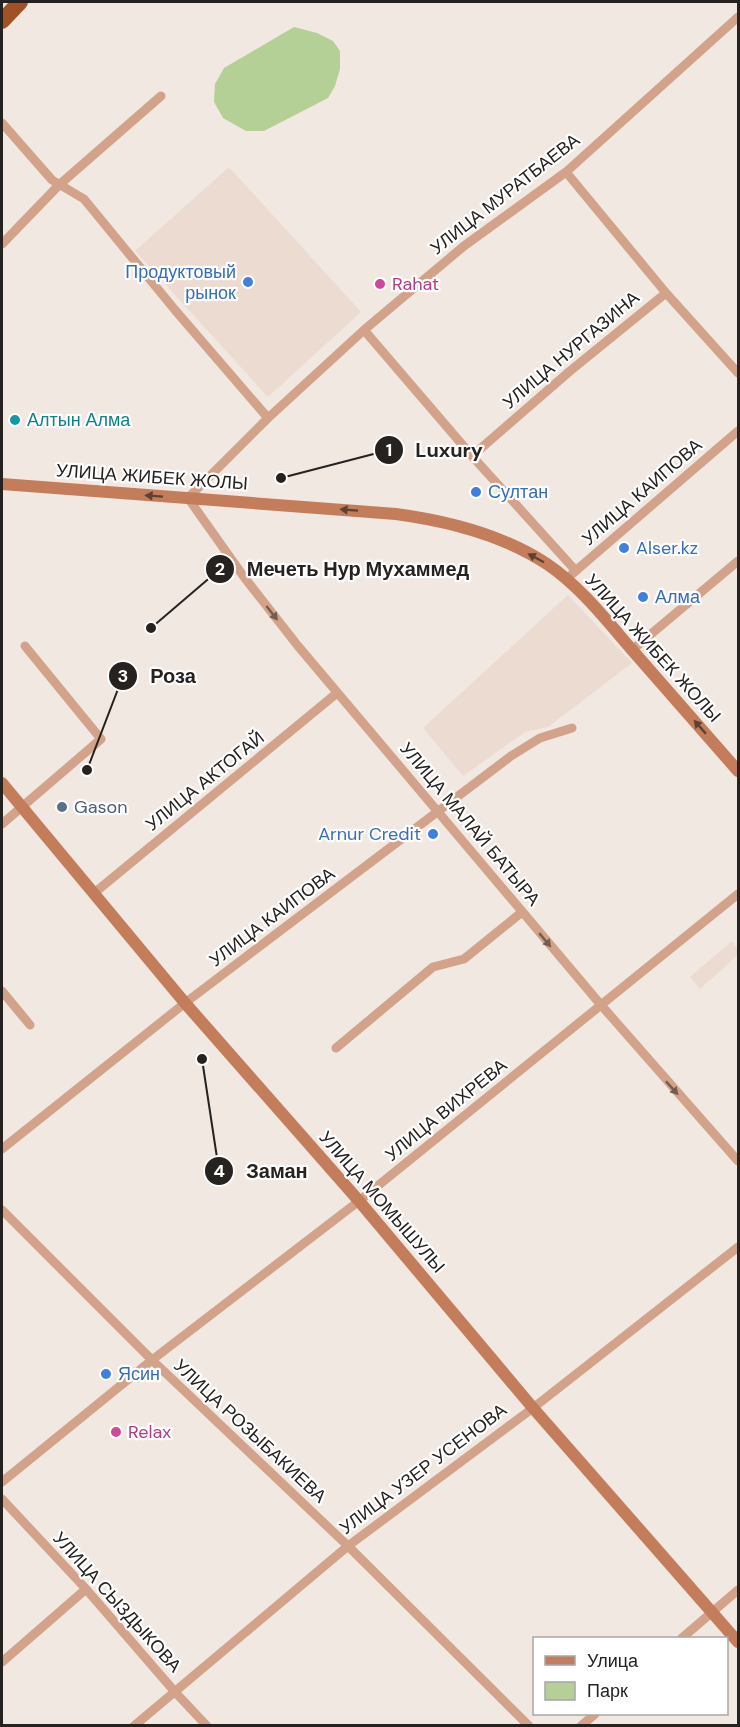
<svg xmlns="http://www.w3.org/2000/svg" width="740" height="1727" font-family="'DM Sans',sans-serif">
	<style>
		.built { fill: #ebdbd1 }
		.green { fill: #b4d097 }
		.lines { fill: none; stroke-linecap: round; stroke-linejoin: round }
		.street { stroke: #d3a28a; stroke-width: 9 }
		.secondary { stroke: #c47d5a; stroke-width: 12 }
		.highway { stroke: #a15126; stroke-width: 16 }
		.oneway { fill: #5d4234 }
		.oneway2 { fill: #735c50 }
		.shop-dot { fill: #3f7fe0; stroke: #fff; stroke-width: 2 }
		.hotel-dot { fill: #d1479c; stroke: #fff; stroke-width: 2 }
		.culture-dot { fill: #0f9aa8; stroke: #fff; stroke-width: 2 }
		.service-dot { fill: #5c6f8a; stroke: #fff; stroke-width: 2 }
		.labels { text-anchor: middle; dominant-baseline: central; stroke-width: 4.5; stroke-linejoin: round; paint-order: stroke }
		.street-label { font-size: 18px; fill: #252220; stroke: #fff }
		.shop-label { font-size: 18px; fill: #366cbe; stroke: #fff; text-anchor: start }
		.hotel-label { font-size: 18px; fill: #b23c85; stroke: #fff; text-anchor: start }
		.culture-label { font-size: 18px; fill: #0d838f; stroke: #fff; text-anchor: start }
		.service-label { font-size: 18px; fill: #4e5e75; stroke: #fff; text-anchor: start }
		.leader { fill: none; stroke: #252220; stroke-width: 2 }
		.callout-dot { fill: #252220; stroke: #fff; stroke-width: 2 }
		.mark-label { font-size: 18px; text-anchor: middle; font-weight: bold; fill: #fff }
		.callout-label { font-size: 20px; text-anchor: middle; font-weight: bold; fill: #252220; stroke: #fff; stroke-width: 4.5; stroke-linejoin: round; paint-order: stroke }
	</style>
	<rect width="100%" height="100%" fill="#f1e8e2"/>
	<path class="built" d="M229,167L361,312L268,397L135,251Z
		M568,595L632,663L548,727L525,732L463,776L423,728Z
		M732,941L738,949V955L700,989L690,977Z"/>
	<path class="green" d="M294,27L317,33L333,41L340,51V69L335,86L328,98L264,131H246L223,118L214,102L215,84L224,68Z"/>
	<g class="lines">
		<path class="street" d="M738,17L566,172L464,246L364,330L268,418L188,498L244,577L298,646L601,1005L738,1161
			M2,123L52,180L84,199L175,310L268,418
			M566,172L666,293L738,373
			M2,244L59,185L161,96
			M364,330L472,456L576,571
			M472,456L570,371L666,293
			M572,574L738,431
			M632,650L738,561
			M2,824L101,739L25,646
			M93,894L337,693
			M2,991L30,1025
			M336,1048L433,967L464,959L522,912
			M2,1149L185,1003L511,756L540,738L572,728
			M2,1210L152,1360L348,1546L529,1726
			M2,1482L152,1360L359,1201L738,894
			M2,1499L86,1589L175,1692L207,1726
			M682,1638L738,1590
			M2,1662L86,1589
			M134,1726L348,1546L533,1408L738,1247
			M581,1726L595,1714"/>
		<path class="secondary" d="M2,484L396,514C448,521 503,535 547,564C581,587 607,621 633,651C668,691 703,731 738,771
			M2,783L185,1003L359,1201L533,1408L738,1642"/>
		<path class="highway" d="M2,21L20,2"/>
	</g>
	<defs><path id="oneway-solid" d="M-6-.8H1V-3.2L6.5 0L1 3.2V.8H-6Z" transform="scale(1.5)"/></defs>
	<g class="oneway">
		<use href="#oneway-solid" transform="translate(154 496) rotate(-176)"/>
		<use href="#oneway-solid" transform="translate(349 510) rotate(-176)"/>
		<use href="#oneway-solid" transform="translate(536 558) rotate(-152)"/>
		<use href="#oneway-solid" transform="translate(700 727) rotate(-131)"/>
	</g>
	<g class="oneway2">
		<use href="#oneway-solid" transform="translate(272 613) rotate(52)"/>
		<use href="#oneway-solid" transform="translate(545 940) rotate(50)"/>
		<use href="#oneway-solid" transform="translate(672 1088) rotate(48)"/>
	</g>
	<g class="shop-dot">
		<circle cx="248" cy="282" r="6"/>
		<circle cx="476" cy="492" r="6"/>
		<circle cx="624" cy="548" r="6"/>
		<circle cx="643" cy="597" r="6"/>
		<circle cx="433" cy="834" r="6"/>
		<circle cx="106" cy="1374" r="6"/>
	</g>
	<g class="hotel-dot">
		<circle cx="380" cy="284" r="6"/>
		<circle cx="116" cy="1432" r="6"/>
	</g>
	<circle class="culture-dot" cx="15" cy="420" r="6"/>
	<circle class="service-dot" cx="62" cy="807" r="6"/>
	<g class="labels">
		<g class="street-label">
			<text transform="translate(505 194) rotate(-38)">УЛИЦА МУРАТБАЕВА</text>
			<text transform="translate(571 350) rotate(-40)">УЛИЦА НУРГАЗИНА</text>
			<text transform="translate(152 477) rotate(4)">УЛИЦА ЖИБЕК ЖОЛЫ</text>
			<text transform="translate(642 492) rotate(-41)">УЛИЦА КАИПОВА</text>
			<text transform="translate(653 648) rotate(48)">УЛИЦА ЖИБЕК ЖОЛЫ</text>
			<text transform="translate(205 781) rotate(-39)">УЛИЦА АКТОГАЙ</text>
			<text transform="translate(470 824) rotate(50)">УЛИЦА МАЛАЙ БАТЫРА</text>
			<text transform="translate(272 917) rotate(-37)">УЛИЦА КАИПОВА</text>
			<text transform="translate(446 1110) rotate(-39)">УЛИЦА ВИХРЕВА</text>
			<text transform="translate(382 1202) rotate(49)">УЛИЦА МОМЫШУЛЫ</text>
			<text transform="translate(250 1431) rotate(43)">УЛИЦА РОЗЫБАКИЕВА</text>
			<text transform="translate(423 1469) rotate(-37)">УЛИЦА УЗЕР УСЕНОВА</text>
			<text transform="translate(117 1602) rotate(48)">УЛИЦА СЫЗДЫКОВА</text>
		</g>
		<g class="shop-label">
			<text x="236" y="272" text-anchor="end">Продуктовый<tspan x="236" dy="21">рынок</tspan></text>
			<text x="488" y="492">Султан</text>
			<text x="636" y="548">Alser.kz</text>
			<text x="655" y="597">Алма</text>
			<text x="421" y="834" text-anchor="end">Arnur Credit</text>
			<text x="118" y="1374">Ясин</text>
		</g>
		<g class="hotel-label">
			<text x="392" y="284">Rahat</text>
			<text x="128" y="1432">Relax</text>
		</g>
		<g class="culture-label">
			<text x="27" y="420">Алтын Алма</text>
		</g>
		<g class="service-label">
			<text x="74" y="807">Gason</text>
		</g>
	</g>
	<path class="leader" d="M281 478L389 450M151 628L220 569M87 770L123 676M202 1059L219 1171"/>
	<g class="callout-dot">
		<circle cx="281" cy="478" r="6"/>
		<circle cx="151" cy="628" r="6"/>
		<circle cx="87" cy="770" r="6"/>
		<circle cx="202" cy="1059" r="6"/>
		<circle cx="389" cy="450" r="15"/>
		<circle cx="220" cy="569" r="15"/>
		<circle cx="123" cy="676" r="15"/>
		<circle cx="219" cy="1171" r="15"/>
	</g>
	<g class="mark-label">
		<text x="389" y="456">1</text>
		<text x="220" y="575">2</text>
		<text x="123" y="682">3</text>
		<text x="219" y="1177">4</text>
	</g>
	<g class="callout-label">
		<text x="449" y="457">Luxury</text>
		<text x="358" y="576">Мечеть Нур Мухаммед</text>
		<text x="173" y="683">Роза</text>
		<text x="277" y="1178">Заман</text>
	</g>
	<rect width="740" height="1727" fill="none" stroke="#252220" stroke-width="6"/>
	<rect x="533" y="1637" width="195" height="78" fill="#ffffff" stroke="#a8a7a6" stroke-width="1.5"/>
	<rect x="545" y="1656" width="30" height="9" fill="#c47d5a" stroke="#a8a7a6" stroke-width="1.5"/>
	<text x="587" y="1667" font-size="18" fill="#252220">Улица</text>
	<rect x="545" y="1682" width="30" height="18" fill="#b4d097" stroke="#a8a7a6" stroke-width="1.5"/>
	<text x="587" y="1697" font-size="18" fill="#252220">Парк</text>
</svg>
